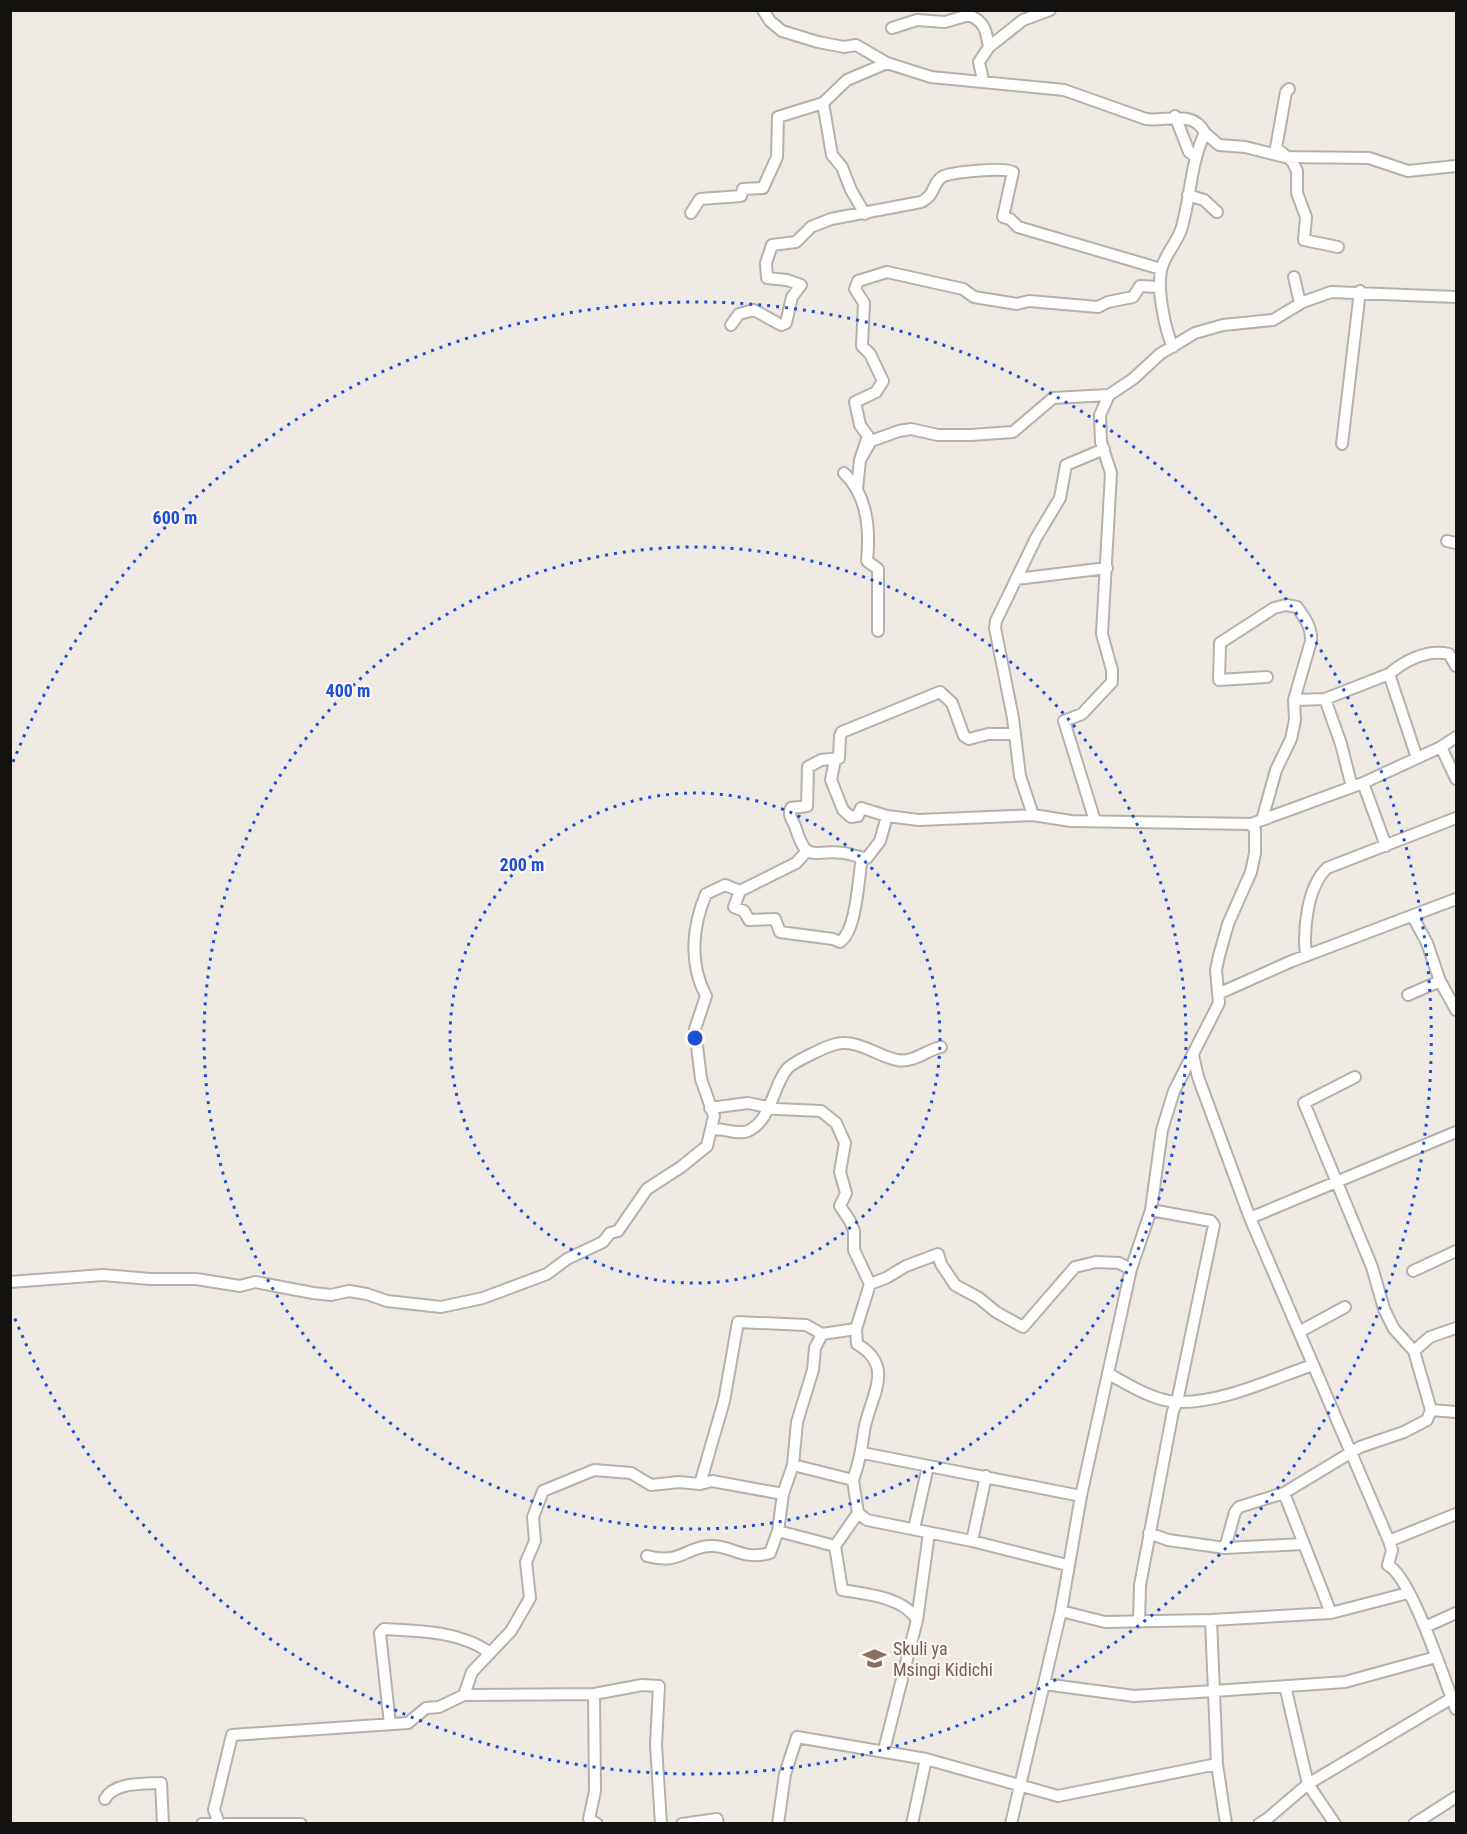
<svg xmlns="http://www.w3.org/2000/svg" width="1467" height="1834" font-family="'Roboto Condensed',sans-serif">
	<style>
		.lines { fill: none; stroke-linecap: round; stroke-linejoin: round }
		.minor-casing { stroke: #b6b0ab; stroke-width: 14 }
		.minor { stroke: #fff; stroke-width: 10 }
		.ring { fill: none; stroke: #1d4ed8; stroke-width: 3; stroke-dasharray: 3 6 }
		.labels { text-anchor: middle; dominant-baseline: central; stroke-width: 4.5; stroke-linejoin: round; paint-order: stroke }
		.education-label { font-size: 18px; fill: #785e54; stroke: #fdf6f2; text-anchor: start }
		.centre { fill: #1d4ed8; stroke: #fdf6f2; stroke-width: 3 }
		.ring-label { font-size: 18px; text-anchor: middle; font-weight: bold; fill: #1d4ed8; stroke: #fdf6f2; stroke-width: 4.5; stroke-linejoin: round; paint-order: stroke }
	</style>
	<rect width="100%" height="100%" fill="#efe9e4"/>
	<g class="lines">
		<defs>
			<path id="minor" d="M763,10L770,21L782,31L818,42L844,47L856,45L887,63
				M892,28L917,20L945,22L969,15C985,22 986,30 989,47L979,62L983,80
				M989,47L1023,20L1050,10
				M1289,89L1286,92L1276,148L1292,161L1297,171V193L1306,217L1304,240L1338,247
				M823,103L832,155L842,167L851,190L865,214
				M1175,116L1189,152L1195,156
				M1188,195L1204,200L1217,212
				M691,213L700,199L741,196L743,189L763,188L777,157L778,117L823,103L847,80L887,63L931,77L1064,90L1146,119C1166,122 1193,109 1205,133
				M1294,277L1300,303
				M731,325L739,314L754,310L781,325L786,323L792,297L801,285L787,280L767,278L766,263L772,245L796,242L811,227L831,219L921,202C936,195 932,183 942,177C950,172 1004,167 1013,172L1003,217L1010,219L1018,227L1161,269
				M1173,347C1165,330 1157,290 1161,271C1163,257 1176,244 1181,230C1191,198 1190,163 1205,133L1219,145L1245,147L1285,157L1369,158L1408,171L1456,166
				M1342,444L1360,291
				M860,460L871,441L899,431L911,429L938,435H971L1013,432L1053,398L1109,395L1133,379L1160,354L1195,333L1223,325L1273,320L1303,302L1331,292L1456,297
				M844,473C868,496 870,530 867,561L878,569V631
				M857,489L860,460L868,436L860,425L855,402L876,392L883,381L870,354L862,346L864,303L855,289L858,281L887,272L963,289L974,297L1017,304L1029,301L1098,307L1108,302L1133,297L1140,286L1159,287
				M1447,541L1456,543
				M1016,579L1107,568
				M1325,699L1389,674
				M1294,700L1325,699L1341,744L1352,787
				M1441,747L1456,779
				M1417,758L1389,674C1406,660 1426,649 1449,654L1456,666
				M835,760L831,780L843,810L851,817L858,816L861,808L887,816L919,820L1033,815L1071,821L1251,824L1363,783L1441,747L1456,737
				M1363,783L1386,846
				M1033,815L1020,776L1013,718L995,628L996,621L1036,538L1060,498L1066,465L1104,449
				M887,816L880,841L867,858C859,858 852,854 844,853C811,849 807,865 795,826C792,819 788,816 791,808L807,806L808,767L821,760L839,758L840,736L842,732L940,692L952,703L964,736L969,739L988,734H1014
				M1262,820L1276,770L1291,739L1295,720L1294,700L1311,641C1312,628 1305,618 1297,607L1286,605L1274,608L1220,643L1219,680L1267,677
				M1095,821L1064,721L1082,714L1112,682V670L1102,634L1111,473L1101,442L1100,415L1109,395
				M740,891L734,907L744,911L749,920L775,919L780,932L833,939L840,942C857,930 858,879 862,858
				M1413,917L1427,943L1440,981L1456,1010
				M1306,956C1303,930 1307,887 1327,868L1456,818
				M1220,993L1292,961L1456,899
				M1408,995L1440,981
				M1193,1055L1198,1077L1250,1218L1389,1541L1392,1550L1388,1565C1412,1578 1444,1680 1456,1709
				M1355,1077L1304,1103L1372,1267L1384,1309L1394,1329L1414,1351L1431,1410L1456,1412
				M710,1108L748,1103L777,1109L821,1111L836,1123L845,1143L840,1172L846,1193L840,1206L850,1221L854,1231V1250L870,1284
				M712,1129C723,1128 738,1135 748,1131C771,1121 773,1086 787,1069C793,1062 827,1046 836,1044C858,1039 877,1056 897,1060C914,1063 926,1050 941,1047
				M1250,1218L1456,1132
				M1413,1271L1456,1251
				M10,1282L103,1275L150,1279H196L240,1286L255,1282L313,1293L331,1295L349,1291L367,1294L387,1301L441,1307L483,1298L547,1274L567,1259L603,1242L610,1233L618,1231L647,1189L681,1167L707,1146L714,1116L701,1079L695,1029L706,996C689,964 692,927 706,894L725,885L740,891L796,863L807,851
				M1299,1332L1345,1307
				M1414,1351L1430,1337L1456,1328
				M1109,1374C1129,1385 1154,1401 1178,1402C1223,1403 1271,1379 1313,1365
				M863,1453L1081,1496
				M853,1480C860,1460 861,1451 864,1431C869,1398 897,1367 857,1344L856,1329
				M700,1484L724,1401L738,1322L806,1325L822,1334
				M1284,1493L1331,1613
				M914,1529L928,1466
				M778,1531L783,1494
				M1149,1533L1168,1540L1225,1548L1235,1512L1239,1507L1284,1493L1360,1447L1404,1432L1427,1420L1431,1410
				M972,1541L986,1476
				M1389,1541L1456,1514
				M835,1546L858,1513
				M1225,1548L1303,1544
				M647,1556C681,1565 685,1547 710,1546C733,1545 741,1561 770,1553L778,1531L835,1546L842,1590C866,1594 904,1597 917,1620
				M1067,1565L972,1541L867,1520L858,1513L853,1480L793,1465L797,1422L813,1370L815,1348L822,1334L856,1329L870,1284L886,1278L906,1266L938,1254L941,1264L955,1285L979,1298L996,1312L1023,1327L1075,1267L1096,1262L1119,1263L1131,1269
				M1061,1611L1105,1622L1211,1620L1331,1613L1408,1593
				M1211,1620L1217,1764L1226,1824
				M1139,1622L1140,1585L1173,1411L1177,1402L1214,1225L1211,1221L1151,1210
				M1425,1627L1456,1613
				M1044,1684L1134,1696L1214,1691L1345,1682L1436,1657
				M1285,1686L1308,1784L1335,1824
				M594,1694L595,1791L589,1819L597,1824
				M464,1695L472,1672L511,1631L530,1598L526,1562L535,1541L533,1517L543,1491L594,1470L631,1473L651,1485L679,1482L700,1484L712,1481L783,1494L793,1465
				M390,1724L380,1633L384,1629C420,1631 458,1631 489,1652
				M884,1750L917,1620L929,1533
				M105,1799C114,1782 143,1784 161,1783L163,1824
				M202,1824H218
				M219,1824L214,1810L232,1735L408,1723L426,1708L439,1707L464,1695L594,1694L642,1685L659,1686L656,1745L661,1824
				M226,1824H301
				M682,1824L717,1819L718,1824
				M778,1824L785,1774L797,1737L926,1759L1058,1796L1217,1764
				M912,1824L926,1759
				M1011,1824L1061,1611L1081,1496L1131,1269L1151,1210L1162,1130L1174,1091L1219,1003L1216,970L1219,956L1228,924L1251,872L1255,853V830L1251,824
				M1259,1824L1267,1819L1308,1784L1452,1698
				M1414,1824L1456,1797"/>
		</defs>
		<use href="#minor" class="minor-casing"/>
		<use href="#minor" class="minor"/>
	</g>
	<g class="ring">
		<circle cx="695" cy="1038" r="245"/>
		<circle cx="695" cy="1038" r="491"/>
		<path d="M13 762A736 736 0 1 1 13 1314"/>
	</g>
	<defs>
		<symbol id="school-bare" viewBox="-9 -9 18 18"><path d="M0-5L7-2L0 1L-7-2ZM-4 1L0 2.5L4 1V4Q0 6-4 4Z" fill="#8d6e63" stroke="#fdf6f2" stroke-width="2.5" paint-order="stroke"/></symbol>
	</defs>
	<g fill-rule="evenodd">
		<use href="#school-bare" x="858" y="1642" width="33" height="33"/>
	</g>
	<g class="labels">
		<g class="education-label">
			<text x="893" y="1648">Skuli ya<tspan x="893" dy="21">Msingi Kidichi</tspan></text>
		</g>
	</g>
	<circle cx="695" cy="1038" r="9" class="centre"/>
	<g class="ring-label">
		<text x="175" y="524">600 m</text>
		<text x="348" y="697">400 m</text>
		<text x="522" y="871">200 m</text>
	</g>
	<rect width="1467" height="1834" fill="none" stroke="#141211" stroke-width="24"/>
</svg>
